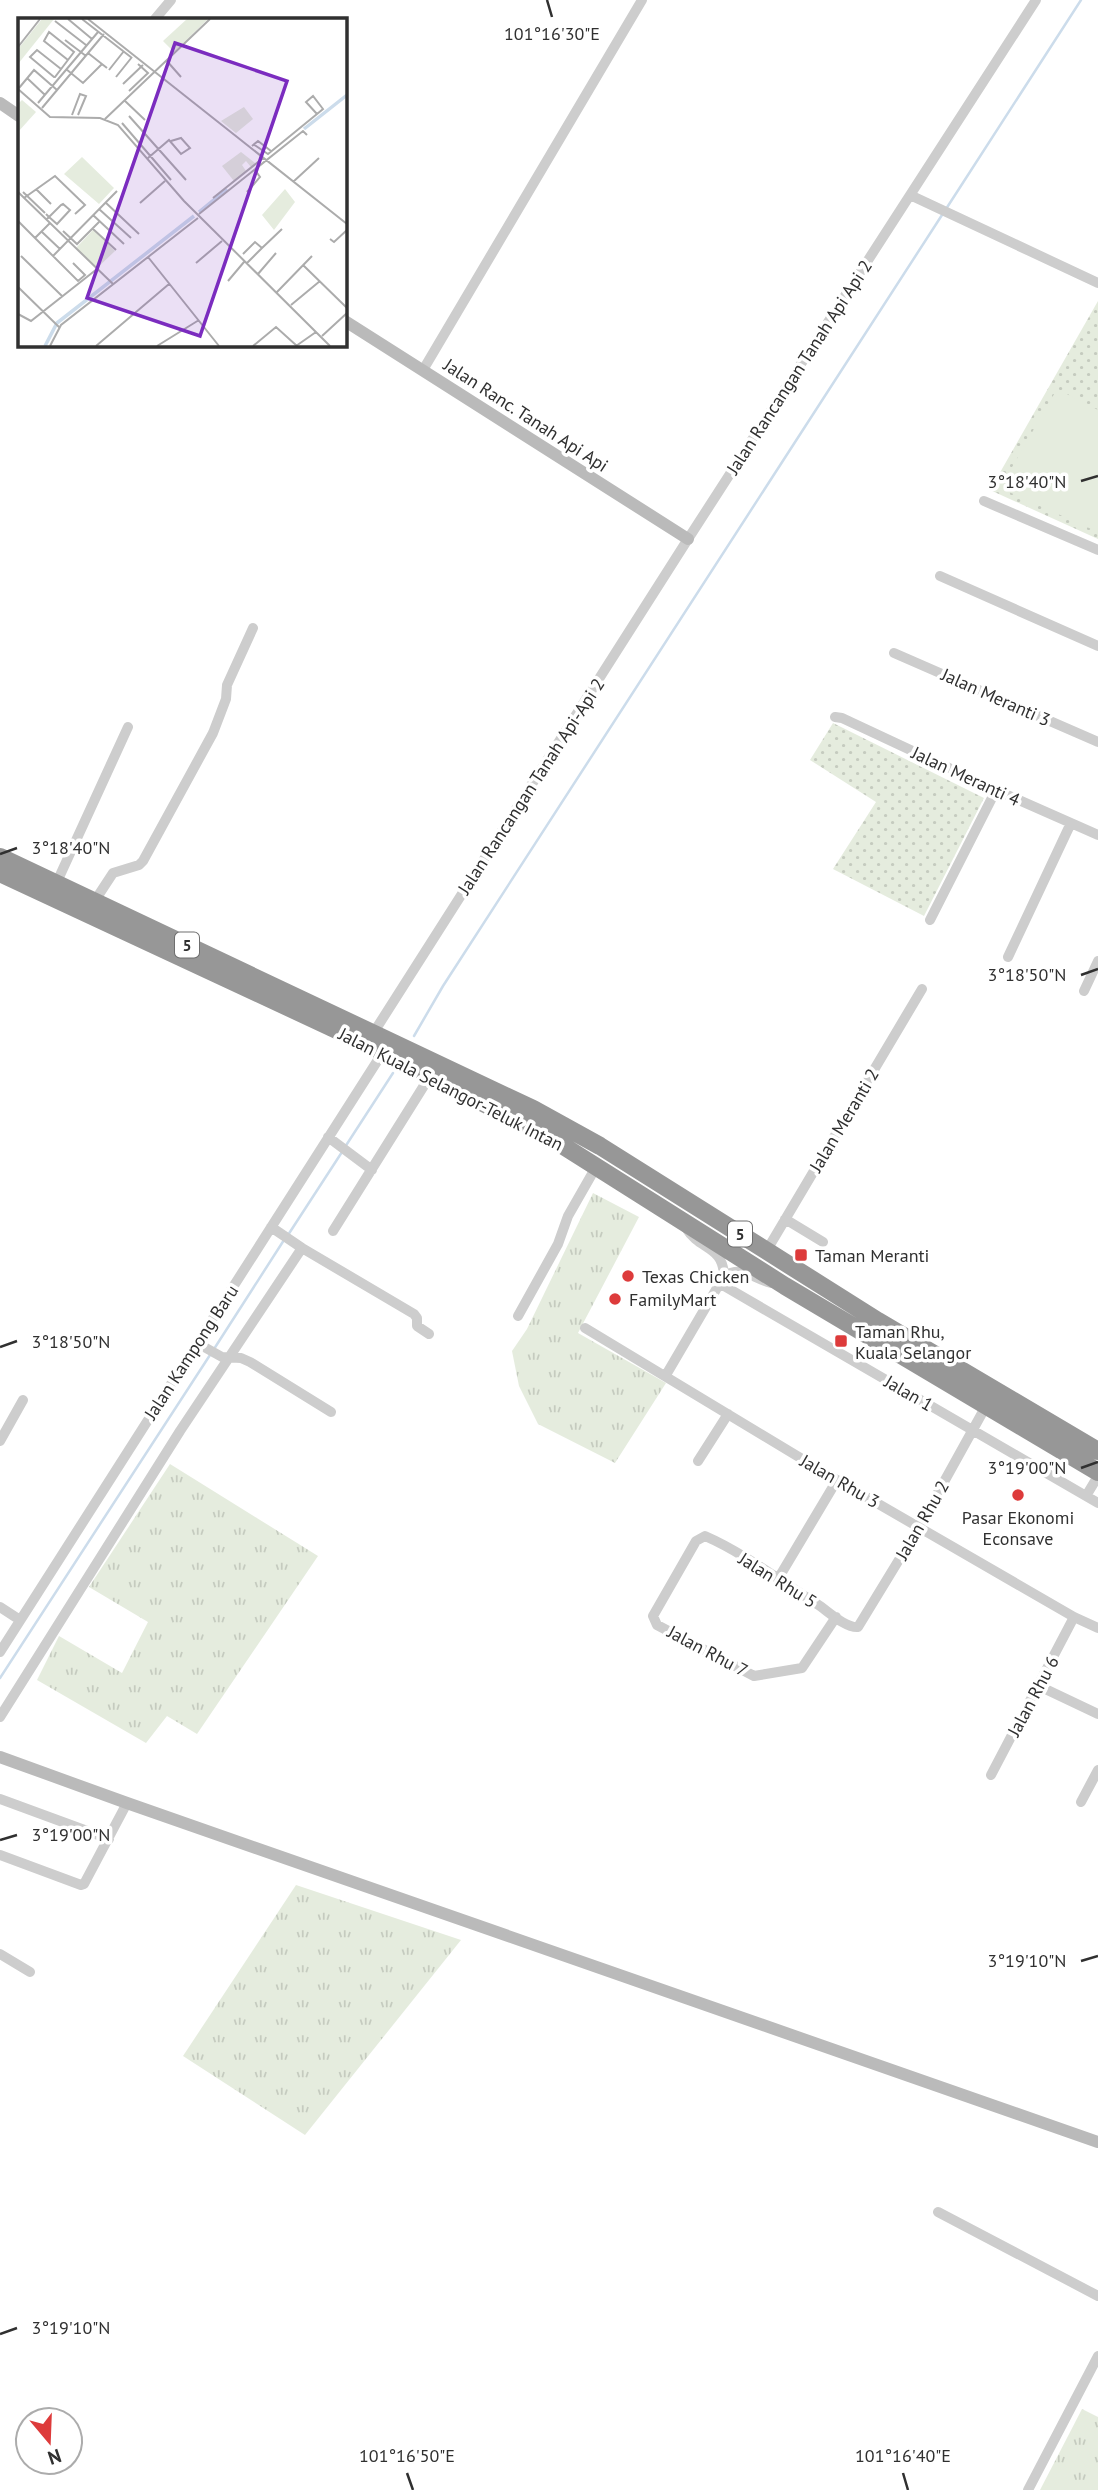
<svg xmlns="http://www.w3.org/2000/svg" width="1098" height="2490" font-family="'PT Sans',sans-serif">
	<style>
		.grass { fill: url(#grass-tufts) }
		.park { fill: url(#park-dots) }
		.garden { fill: #e5ecde }
		.lines { fill: none; stroke-linecap: round; stroke-linejoin: round }
		.stream { stroke: #ccdceb; stroke-width: 2.5 }
		.street { stroke: #cdcdcd; stroke-width: 10 }
		.secondary { stroke: #bababa; stroke-width: 12 }
		.highway { stroke: #979797; stroke-width: 18 }
		.ticks { fill: none; stroke: #303030; stroke-width: 2.5 }
		.poi-dot { fill: #dd3b3b; stroke: #fff; stroke-width: 2.5 }
		.labels { text-anchor: middle; dominant-baseline: central; stroke-width: 7; stroke-linejoin: round; paint-order: stroke }
		.shield { fill: #fff; stroke: #6e6e6e; stroke-width: 2 }
		.shield-label { font-size: 16px; font-weight: bold; fill: #303030 }
		.street-label { font-size: 18px; fill: #303030; stroke: #fff }
		.poi-label { font-size: 18px; fill: #303030; stroke: #fff; text-anchor: start }
		.inset-river { fill: none; stroke: #ccdceb; stroke-width: 3.5 }
		.inset-road { fill: none; stroke: #acacac; stroke-width: 2 }
		.view { fill: #7b2cbf; fill-opacity: 0.15; stroke: #7b2cbf; stroke-width: 3.5 }
		.inset-edge { fill: none; stroke: #303030; stroke-width: 3.5 }
		.ticks-label { font-size: 18px; text-anchor: middle; fill: #303030; stroke: #fff; stroke-width: 7; stroke-linejoin: round; paint-order: stroke }
	</style>
	<defs>
		<pattern id="grass-tufts" width="24" height="20" patternUnits="userSpaceOnUse" patternTransform="scale(1.75)"><rect width="24" height="20" fill="#e5ecde"/><path d="M3 7l-1-3M5 7V3M7 7l1-3M15 17l-1-3M17 17v-4M19 17l1-3" fill="none" stroke="#c5cbbf"/></pattern>
		<pattern id="park-dots" width="8" height="8" patternUnits="userSpaceOnUse" patternTransform="scale(1.75)"><rect width="8" height="8" fill="#e5ecde"/><path d="M2 2h.1M6 6h.1" fill="none" stroke="#c5cbbf" stroke-width="1.8" stroke-linecap="round"/></pattern>
	</defs>
	<rect width="100%" height="100%" fill="#fff"/>
	<path class="grass" d="M593,1193L639,1217L578,1333L666,1383L615,1463L538,1424L519,1386L512,1351L527,1329Z
		M170,1464L318,1556L197,1734L167,1716L146,1743L37,1680L59,1636L122,1673L148,1622L89,1587Z
		M296,1885L461,1940L305,2135L183,2056Z
		M1082,2409L1098,2417V2490H1040Z"/>
	<path class="park" d="M1098,301V539L990,490Z
		M833,723L984,798L924,916L833,869L876,802L810,760Z"/>
	<path class="garden" d="M1057,389L1098,410V532L1000,488Z"/>
	<g class="lines">
		<path class="stream" d="M946,209L1081,0
			M414,1036L443,986L942,215
			M345,1147L393,1073
			M288,1235L342,1152
			M214,1349L284,1240
			M0,1678L210,1355"/>
		<path class="street" d="M155,19L171,0
			M910,195L1098,283
			M423,370L642,0
			M984,501L1098,550
			M940,576L1098,646
			M894,653L1098,742
			M835,717L842,718L996,790L1098,835
			M56,884L128,727
			M94,902L113,873L139,865L143,861L213,733L226,699L227,685L253,628
			M930,920L996,790
			M1008,957L1071,823
			M1084,991L1098,961
			M374,1032L688,539L1036,0
			M328,1137L372,1170
			M785,1219L823,1242
			M271,1227L302,1248L414,1314L417,1318V1326L429,1334
			M686,1228C700,1251 723,1245 724,1276
			M333,1231L430,1076
			M767,1250L922,989
			M719,1283L1098,1503
			M518,1316L558,1244L568,1216L596,1167
			M585,1328L837,1480L1074,1617L1098,1628
			M197,1343L222,1357L241,1358L250,1362L331,1412
			M666,1375L724,1276C743,1265 751,1278 771,1283
			M0,1441L23,1400
			M698,1461L728,1414
			M1086,1496L1098,1476
			M778,1579L837,1480
			M0,1607L20,1620
			M836,1617L802,1668L754,1676L657,1625L653,1616L696,1541L705,1536C742,1552 782,1582 817,1604C828,1611 845,1628 858,1627L919,1527L986,1406
			M0,1652L383,1052
			M1039,1686L1098,1714
			M0,1717L180,1431L302,1248
			M991,1775L1074,1617
			M0,1799L109,1839
			M1081,1802L1098,1770
			M0,1855L81,1885L84,1884L127,1803
			M0,1954L30,1972
			M938,2212L1098,2296
			M1028,2490L1098,2356"/>
		<path class="secondary" d="M0,103L19,116
			M345,321L688,539
			M0,1757L127,1803L1098,2142"/>
		<path class="highway" d="M0,857L533,1109L600,1146L878,1321L1098,1451
			M0,873L367,1044L546,1135L785,1286L1098,1472"/>
	</g>
	<path class="ticks" d="M547,0L552,17M1081,481L1098,476M0,854L17,848M1081,975L1098,969M0,1347L17,1341M1081,1468L1098,1462M0,1840L17,1835M1081,1961L1098,1956M0,2334L17,2328M407,2473L413,2490M903,2473L908,2490"/>
	<g class="poi-dot">
		<rect x="794" y="1248" width="14" height="14" rx="3.5"/>
		<circle cx="628" cy="1276" r="7"/>
		<circle cx="615" cy="1299" r="7"/>
		<rect x="834" y="1334" width="14" height="14" rx="3.5"/>
		<circle cx="1018" cy="1495" r="7"/>
	</g>
	<g class="labels">
		<g class="shield">
			<rect x="175" y="932.5" width="24" height="25" rx="5"/>
			<rect x="728" y="1221.5" width="24" height="25" rx="5"/>
		</g>
		<g class="shield-label">
			<text x="187" y="945">5</text>
			<text x="740" y="1234">5</text>
		</g>
		<g class="street-label">
			<text transform="translate(799 367) rotate(-57)">Jalan Rancangan Tanah Api Api 2</text>
			<text transform="translate(526 415) rotate(33)">Jalan Ranc. Tanah Api Api</text>
			<text transform="translate(996 697) rotate(24)">Jalan Meranti 3</text>
			<text transform="translate(966 776) rotate(25)">Jalan Meranti 4</text>
			<text transform="translate(531 786) rotate(-57)">Jalan Rancangan Tanah Api-Api 2</text>
			<text transform="translate(451 1089) rotate(27)">Jalan Kuala Selangor-Teluk Intan</text>
			<text transform="translate(844 1120) rotate(-59)">Jalan Meranti 2</text>
			<text transform="translate(191 1352) rotate(-57)">Jalan Kampong Baru</text>
			<text transform="translate(909 1393) rotate(30)">Jalan 1</text>
			<text transform="translate(840 1481) rotate(30)">Jalan Rhu 3</text>
			<text transform="translate(922 1520) rotate(-60)">Jalan Rhu 2</text>
			<text transform="translate(778 1580) rotate(32)">Jalan Rhu 5</text>
			<text transform="translate(708 1651) rotate(28)">Jalan Rhu 7</text>
			<text transform="translate(1033 1696) rotate(-62)">Jalan Rhu 6</text>
		</g>
		<g class="poi-label">
			<text x="815" y="1255">Taman Meranti</text>
			<text x="642" y="1276">Texas Chicken</text>
			<text x="629" y="1299">FamilyMart</text>
			<text x="855" y="1331">Taman Rhu,<tspan x="855" dy="21">Kuala Selangor</tspan></text>
			<text x="1018" y="1517" text-anchor="middle">Pasar Ekonomi<tspan x="1018" dy="21">Econsave</tspan></text>
		</g>
	</g>
	<g transform="translate(18 18)">
		<rect width="329" height="329" fill="#fff"/>
		<path d="M24,1H36L0,46V31ZM169,1H190L156,34L145,23ZM4,82L18,94L0,114V86ZM226,89L235,101L218,115L203,103ZM223,134L237,145L233,149L228,143L224,147L228,153L216,163L204,148Z" fill="#e5ecde"/>
		<path d="M64,139L96,170L81,186L46,156ZM267,171L277,184L256,212L244,197Z" fill="#e5ecde"/>
		<path d="M75,212L97,233L79,250L58,230Z" fill="#e5ecde"/>
		<path class="inset-river" d="M286,111L329,77M181,194L209,171M27,328L39,305L176,198"/>
		<path class="inset-road" d="M50,1L74,21M64,1L114,40M70,1L329,206M37,3L68,27M47,22L68,38M0,29L22,1M70,35L89,50M148,42L163,59M43,51L19,32L12,39L36,59H37L56,34L31,14L26,23L50,42M48,51L65,65L84,46M91,52L106,33M98,59L114,39M9,60L27,77M105,66L125,47M1,70L16,52L39,72M0,71L32,99L82,100L100,107L166,183L312,328M111,73L130,55L120,46M106,82L127,102M20,85L80,14M24,90L86,16M54,97L62,76L68,78L60,97M111,98L168,162M87,101L192,1M104,105L153,162M235,126L250,136L299,96L305,91L295,78L288,84L299,96M234,128L240,123L253,133M130,140L151,122L163,136L172,130L163,120L153,123M275,164L301,140M18,171L33,186M0,174L95,266M5,174L27,195M229,174L242,159L237,152M6,180L37,158L67,187L57,196M195,180L245,140M87,184L121,216M122,185L147,163M81,191L113,220M28,196L31,199L39,206L52,192L45,186L43,187L28,202M181,196L285,113L289,117M75,197L106,226M0,203L60,263L67,257L55,245M75,211L98,232M45,213L59,226L81,204M24,214L42,231M17,220L32,205M312,221L316,224L329,212M244,230L264,211M225,236L237,224L244,230L229,245M3,238L44,278M35,238L99,173M130,239L201,328M178,245L204,223M285,247L329,290M240,256L258,235M210,263L226,244M0,269L41,309M259,274L294,238M273,287L302,263M0,296L13,303L79,251M304,318L329,295M32,328L43,307L180,200M78,328L151,266M139,328L181,302M235,328L258,309L279,328M278,328L298,314"/>
		<path class="view" d="M157,25L269,63L182,318L69,280Z"/>
		<rect width="329" height="329" class="inset-edge"/>
	</g>
	<g class="ticks-label">
		<text x="552" y="40">101°16'30"E</text>
		<text x="1027" y="488">3°18'40"N</text>
		<text x="71" y="854">3°18'40"N</text>
		<text x="1027" y="981">3°18'50"N</text>
		<text x="71" y="1348">3°18'50"N</text>
		<text x="1027" y="1474">3°19'00"N</text>
		<text x="71" y="1841">3°19'00"N</text>
		<text x="1027" y="1967">3°19'10"N</text>
		<text x="71" y="2334">3°19'10"N</text>
		<text x="407" y="2462">101°16'50"E</text>
		<text x="903" y="2462">101°16'40"E</text>
	</g>
	<g transform="translate(49 2441) rotate(161)"><circle r="33" fill="#ffffff" stroke="#acacac" stroke-width="2"/>
	<path d="M0-5L12 26L0 18L-12 26Z" fill="#dd3b3b"/>
	<text y="-10" font-size="19" font-weight="bold" text-anchor="middle" fill="#303030">N</text>
	</g>
</svg>
